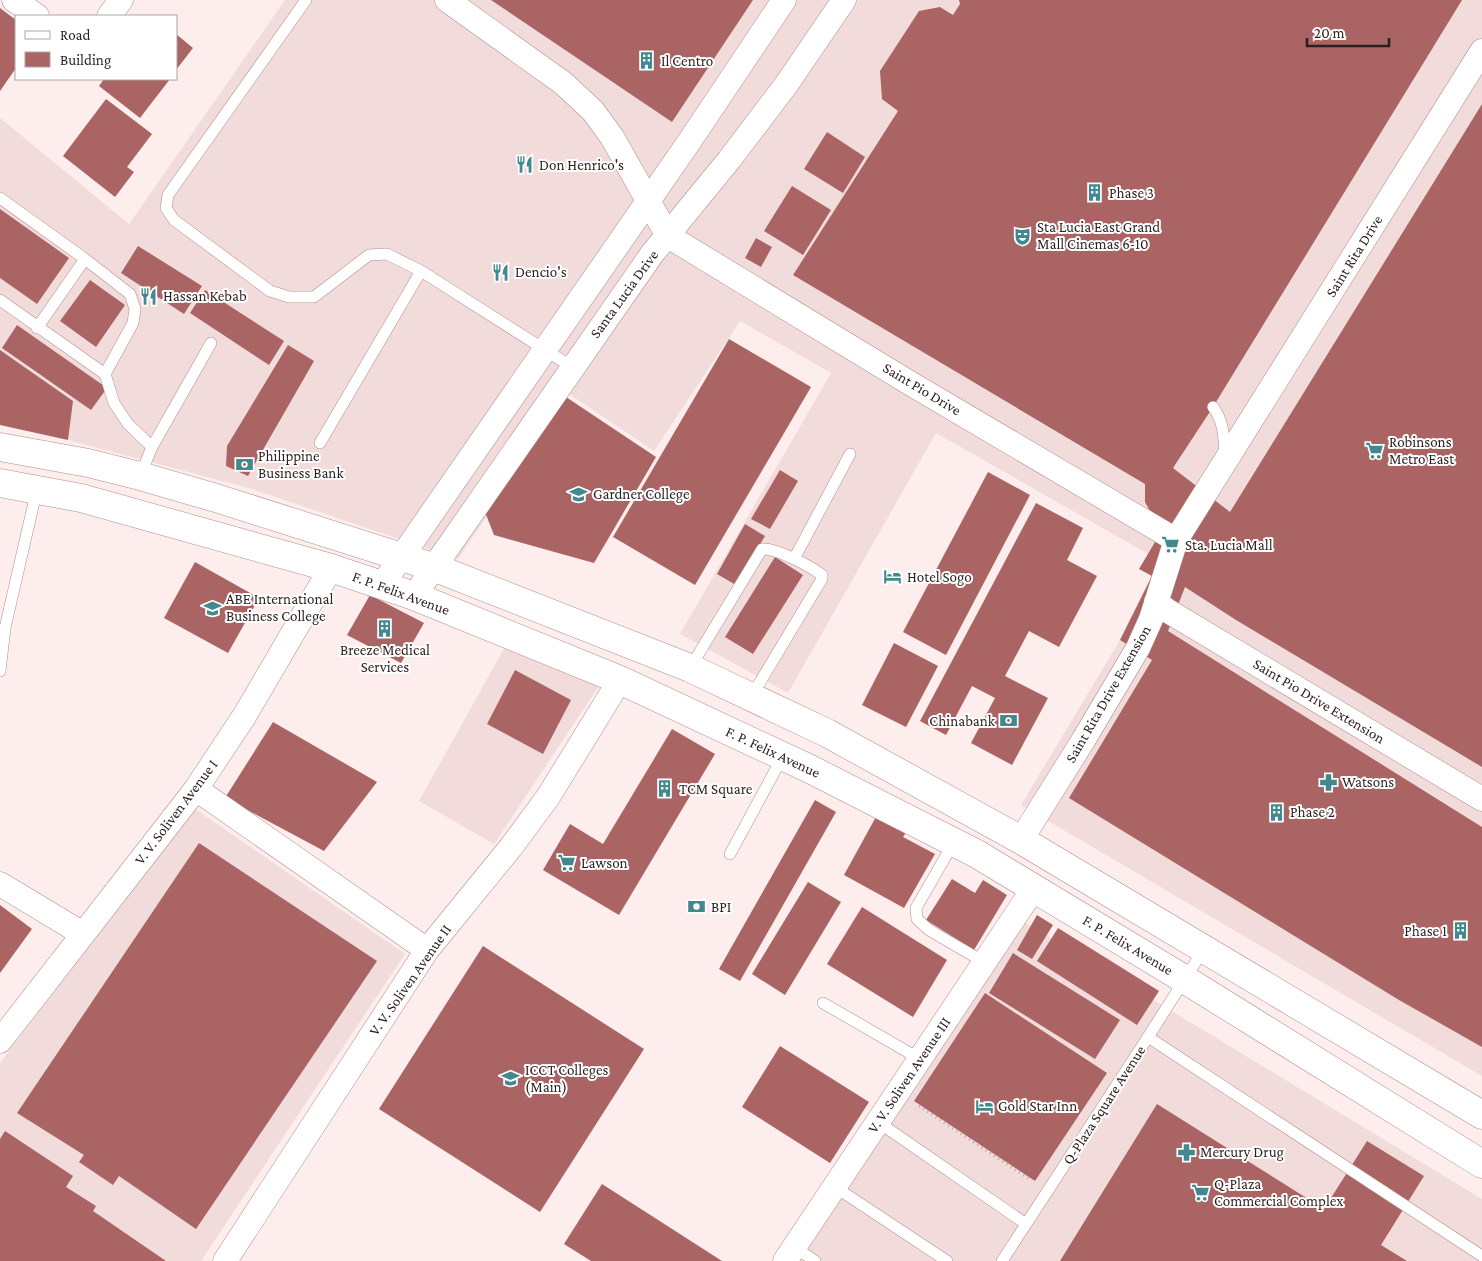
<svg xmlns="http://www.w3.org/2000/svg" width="1482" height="1261" font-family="'Crimson Pro',serif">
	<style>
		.built { fill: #f1dcdb }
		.building { fill: #a96463 }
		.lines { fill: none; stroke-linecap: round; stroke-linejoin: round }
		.lane-casing { stroke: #b28d8b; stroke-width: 12 }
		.street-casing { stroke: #b28d8b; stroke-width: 25 }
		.secondary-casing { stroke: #b28d8b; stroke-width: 29 }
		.path { stroke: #b3a3a2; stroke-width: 3; stroke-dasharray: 1 4; stroke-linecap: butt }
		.lane { stroke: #fff; stroke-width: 11 }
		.street { stroke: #fff; stroke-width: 24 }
		.secondary { stroke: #fff; stroke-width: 28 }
		.labels { text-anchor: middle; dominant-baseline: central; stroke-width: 4; stroke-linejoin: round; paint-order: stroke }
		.poi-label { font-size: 15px; fill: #2d1f1e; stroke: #fff; text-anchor: start }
		.street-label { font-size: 15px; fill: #2d1f1e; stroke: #fff }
	</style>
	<rect width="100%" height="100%" fill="#fdedec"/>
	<path class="built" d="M285,0H1482V1076L1021,805L1120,640L1151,576L1148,554L936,433L788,693L680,634L831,373L740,321L654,451L569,394L458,559L252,489L68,440L73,401L0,350V118L129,224Z
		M506,645L599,686L494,844L419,801Z
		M194,808L405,954L201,1261H0V1063Z
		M1018,918L1482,1199V1261H793Z"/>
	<path class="building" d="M491,0H753L672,122Z
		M959,0H1462L1213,407L1173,468L1230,512L1482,104V767L1236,620L1185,587L1168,631L1482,827V1047L1399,1000L1069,798L1152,660L1120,640L1152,576L1139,569L1161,532L1145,502V484L793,275L898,111L882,99L880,71L919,11L940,7L953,15L960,4Z
		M0,8L16,20V68L0,91Z
		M176,34L193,48L176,70Z
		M104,79H170L140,118L99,86Z
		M106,99L152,134L127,167L134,172L115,197L63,156Z
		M827,132L865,157L843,193L804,169Z
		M792,186L831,210L803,255L764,231Z
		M0,209L69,258L37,304L0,278Z
		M756,238L772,247L761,267L745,258Z
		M138,246L202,286L184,314L121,273Z
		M90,280L125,305L96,347L60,321Z
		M205,290L284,341L269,365L190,313Z
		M17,325L107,388L91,410L2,348Z
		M729,339L811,387L695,585L613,537Z
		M288,345L314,361L248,476L226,466L227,446Z
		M0,350L73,401L68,440L0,425Z
		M566,397L656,457L594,563L494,535L485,512Z
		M780,470L798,481L770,529L751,519Z
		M988,472L1030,495L946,655L903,632Z
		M1036,503L1083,528L1067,560L1097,576L1059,647L1029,631L1005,676L1048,698L1012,765L971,743L995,698L972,686L946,735L920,721Z
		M745,524L765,536L736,585L717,574Z
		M775,557L803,575L753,654L725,637Z
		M195,562L259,598L228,653L164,618Z
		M370,595L424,623L401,663L347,635Z
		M894,643L938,666L906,727L862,705Z
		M515,670L571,700L543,754L487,724Z
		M273,722L377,782L324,851L225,798Z
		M672,729L715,754L619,915L543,870L570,824L603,844Z
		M815,800L836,812L740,981L719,969Z
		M877,815L907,831L903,837L935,854L904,908L844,875Z
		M199,843L377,961L196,1229L119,1176L113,1185L79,1162L84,1155L17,1113Z
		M952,879L975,893L983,880L1007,895L974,950L926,920Z
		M808,882L841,902L785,995L752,974Z
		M0,905L32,929L0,973Z
		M862,907L947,960L913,1017L827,964Z
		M1037,915L1053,925L1032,959L1017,950Z
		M1058,928L1159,991L1137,1025L1037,961Z
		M483,946L644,1049L540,1212L379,1109Z
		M1013,953L1120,1020L1095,1059L989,993Z
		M985,993L1107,1073L1035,1181L914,1101Z
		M780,1046L869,1102L830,1163L742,1107Z
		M1157,1104L1324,1209L1367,1141L1424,1176L1381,1245L1407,1261H1060Z
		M5,1131L73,1176L66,1187L96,1206L93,1211L166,1261H0V1139Z
		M602,1184L722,1261H591L564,1244Z"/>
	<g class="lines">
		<defs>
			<path id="lane" d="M306,0L168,195L166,208L174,220L270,291L289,297H314L369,255L387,254L421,271L572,367
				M0,198L85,259L130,294L135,309L133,323L105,374
				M0,300L105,374L114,403L128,424L152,447L211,343
				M37,328L85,259
				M1213,407C1224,422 1224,437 1225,455
				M320,443L421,271
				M140,476L152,447
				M794,559L850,454
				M690,668L762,549C777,548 810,566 822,575V579L751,697
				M0,671L5,628L37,489
				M954,842L916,908L917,919L929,930L984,962
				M730,854L783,756
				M823,1003L920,1059
				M1148,1037L1482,1256
				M878,1122L1026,1224
				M835,1187L947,1261
				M794,1247L815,1261
				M1002,1261L1148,1037L1204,949"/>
			<path id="street" d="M14,0L37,16
				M447,0L563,83L593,111L612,137L668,236
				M109,16L121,0
				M668,236L908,382L1176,540
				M382,585L689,142L784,0
				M414,596L652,254L729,160L786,85L844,0
				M1156,602L1168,611L1482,799
				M196,789L427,950
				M1021,840L1084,739L1138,648L1151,619L1176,540L1482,51
				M0,884L83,934
				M0,1041L196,789L245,715L331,568
				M225,1261L427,950L511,847L548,797L620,680
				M785,1261L1034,888"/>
			<path id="secondary" d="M0,447L88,463L140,476L216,498L433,567L690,668L827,733L1021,840L1482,1115
				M0,483L81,498L331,568L414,596L620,680L810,769L977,854L1184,979L1482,1164"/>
		</defs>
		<use href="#lane" class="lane-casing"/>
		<use href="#street" class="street-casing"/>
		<use href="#secondary" class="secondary-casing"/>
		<path class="path" d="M919,1106L1031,1180"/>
		<use href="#lane" class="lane"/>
		<use href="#street" class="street"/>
		<use href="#secondary" class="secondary"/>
	</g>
	<defs>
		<symbol id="building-bare" viewBox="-9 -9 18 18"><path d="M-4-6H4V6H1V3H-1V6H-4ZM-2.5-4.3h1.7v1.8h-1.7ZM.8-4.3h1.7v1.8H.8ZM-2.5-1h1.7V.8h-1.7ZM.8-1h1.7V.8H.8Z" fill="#41898e" stroke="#fff" stroke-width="2.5" paint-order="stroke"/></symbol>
		<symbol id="restaurant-bare" viewBox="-9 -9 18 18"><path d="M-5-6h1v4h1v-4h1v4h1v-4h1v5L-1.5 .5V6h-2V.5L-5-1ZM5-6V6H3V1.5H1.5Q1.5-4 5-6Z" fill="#41898e" stroke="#fff" stroke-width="2.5" paint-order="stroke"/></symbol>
		<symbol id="theatre-bare" viewBox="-9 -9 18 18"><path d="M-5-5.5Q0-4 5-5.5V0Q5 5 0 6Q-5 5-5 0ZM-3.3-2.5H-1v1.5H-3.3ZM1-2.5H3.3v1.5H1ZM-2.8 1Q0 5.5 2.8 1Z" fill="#41898e" stroke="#fff" stroke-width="2.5" paint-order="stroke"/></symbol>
		<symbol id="supermarket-bare" viewBox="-9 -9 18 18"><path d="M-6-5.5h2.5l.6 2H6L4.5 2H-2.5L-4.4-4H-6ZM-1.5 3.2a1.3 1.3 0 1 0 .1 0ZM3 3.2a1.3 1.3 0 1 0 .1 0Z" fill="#41898e" stroke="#fff" stroke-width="2.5" paint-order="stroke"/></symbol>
		<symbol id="bank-bare" viewBox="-9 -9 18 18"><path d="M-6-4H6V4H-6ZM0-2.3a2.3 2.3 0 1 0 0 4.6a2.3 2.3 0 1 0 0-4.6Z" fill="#41898e" stroke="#fff" stroke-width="2.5" paint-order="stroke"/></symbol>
		<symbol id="university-bare" viewBox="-9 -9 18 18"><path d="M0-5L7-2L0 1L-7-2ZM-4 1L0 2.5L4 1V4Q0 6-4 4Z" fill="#41898e" stroke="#fff" stroke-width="2.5" paint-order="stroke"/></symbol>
		<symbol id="hotel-bare" viewBox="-9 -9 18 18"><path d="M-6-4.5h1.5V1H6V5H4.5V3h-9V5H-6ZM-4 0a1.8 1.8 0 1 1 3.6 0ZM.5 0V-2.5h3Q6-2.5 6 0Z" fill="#41898e" stroke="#fff" stroke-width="2.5" paint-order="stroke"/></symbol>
		<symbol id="pharmacy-bare" viewBox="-9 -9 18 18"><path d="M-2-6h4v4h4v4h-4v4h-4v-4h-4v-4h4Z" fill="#41898e" stroke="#fff" stroke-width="2.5" paint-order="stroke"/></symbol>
	</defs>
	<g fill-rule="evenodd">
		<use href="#building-bare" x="634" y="48" width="25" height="25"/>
		<use href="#restaurant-bare" x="512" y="152" width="25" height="25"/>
		<use href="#building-bare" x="1082" y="180" width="25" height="25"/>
		<use href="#theatre-bare" x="1010" y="224" width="25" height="25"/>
		<use href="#restaurant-bare" x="488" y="260" width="25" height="25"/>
		<use href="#restaurant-bare" x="136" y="284" width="25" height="25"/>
		<use href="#supermarket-bare" x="1362" y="438" width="25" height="25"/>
		<use href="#bank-bare" x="232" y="452" width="25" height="25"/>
		<use href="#university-bare" x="566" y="482" width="25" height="25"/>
		<use href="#supermarket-bare" x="1158" y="532" width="25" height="25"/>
		<use href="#hotel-bare" x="880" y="564" width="25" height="25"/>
		<use href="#university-bare" x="200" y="596" width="25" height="25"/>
		<use href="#building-bare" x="372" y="616" width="25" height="25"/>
		<use href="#bank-bare" x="996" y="708" width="25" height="25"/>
		<use href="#pharmacy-bare" x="1316" y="770" width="25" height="25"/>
		<use href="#building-bare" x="652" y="776" width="25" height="25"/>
		<use href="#building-bare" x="1264" y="800" width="25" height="25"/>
		<use href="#supermarket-bare" x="554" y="850" width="25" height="25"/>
		<use href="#bank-bare" x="684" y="894" width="25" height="25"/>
		<use href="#building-bare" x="1448" y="918" width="25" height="25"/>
		<use href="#university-bare" x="498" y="1066" width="25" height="25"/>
		<use href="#hotel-bare" x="972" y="1094" width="25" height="25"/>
		<use href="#pharmacy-bare" x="1174" y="1140" width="25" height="25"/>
		<use href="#supermarket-bare" x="1188" y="1180" width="25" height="25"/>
	</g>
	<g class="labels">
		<g class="poi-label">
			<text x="661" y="61">Il Centro</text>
			<text x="539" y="165">Don Henrico's</text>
			<text x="1109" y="193">Phase 3</text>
			<text x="1037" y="227">Sta Lucia East Grand<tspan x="1037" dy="17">Mall Cinemas 6-10</tspan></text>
			<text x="515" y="272">Dencio's</text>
			<text x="163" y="296">Hassan Kebab</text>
			<text x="1389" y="442">Robinsons<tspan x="1389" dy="17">Metro East</tspan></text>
			<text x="258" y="456">Philippine<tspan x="258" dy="17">Business Bank</tspan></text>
			<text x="593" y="494">Gardner College</text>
			<text x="1185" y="545">Sta. Lucia Mall</text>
			<text x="907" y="577">Hotel Sogo</text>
			<text x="226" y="599">ABE International<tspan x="226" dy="17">Business College</tspan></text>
			<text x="385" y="650" text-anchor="middle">Breeze Medical<tspan x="385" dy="17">Services</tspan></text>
			<text x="995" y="721" text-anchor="end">Chinabank</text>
			<text x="1342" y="782">Watsons</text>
			<text x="679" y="789">TCM Square</text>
			<text x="1290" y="812">Phase 2</text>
			<text x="581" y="863">Lawson</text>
			<text x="711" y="907">BPI</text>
			<text x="1447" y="931" text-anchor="end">Phase 1</text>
			<text x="525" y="1070">ICCT Colleges<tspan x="525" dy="17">(Main)</tspan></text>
			<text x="998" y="1106">Gold Star Inn</text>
			<text x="1200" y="1152">Mercury Drug</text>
			<text x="1214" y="1184">Q-Plaza<tspan x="1214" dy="17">Commercial Complex</tspan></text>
		</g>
		<g class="street-label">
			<text transform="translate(1354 256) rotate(-58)">Saint Rita Drive</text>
			<text transform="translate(624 294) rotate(-54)">Santa Lucia Drive</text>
			<text transform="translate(922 389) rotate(31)">Saint Pio Drive</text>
			<text transform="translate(401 593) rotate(20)">F. P. Felix Avenue</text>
			<text transform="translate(1108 694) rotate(-60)">Saint Rita Drive Extension</text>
			<text transform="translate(1319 701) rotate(31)">Saint Pio Drive Extension</text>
			<text transform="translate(773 752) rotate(25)">F. P. Felix Avenue</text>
			<text transform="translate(176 812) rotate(-53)">V. V. Soliven Avenue I</text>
			<text transform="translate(1128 945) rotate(31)">F. P. Felix Avenue</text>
			<text transform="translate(410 980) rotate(-55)">V. V. Soliven Avenue II</text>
			<text transform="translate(909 1075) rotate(-56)">V. V. Soliven Avenue III</text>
			<text transform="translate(1104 1105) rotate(-57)">Q-Plaza Square Avenue</text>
		</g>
	</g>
	<rect x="15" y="15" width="162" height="65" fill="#ffffff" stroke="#aba5a5"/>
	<rect x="25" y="31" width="25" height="8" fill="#ffffff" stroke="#aba5a5"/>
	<text x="60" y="40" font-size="15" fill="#2d1f1e">Road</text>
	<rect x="25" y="52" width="25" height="15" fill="#a96463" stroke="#aba5a5"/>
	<text x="60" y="65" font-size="15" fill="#2d1f1e">Building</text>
	<path d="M1307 38v8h82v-8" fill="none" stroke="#2d1f1e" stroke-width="2.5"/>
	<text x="1314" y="38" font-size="15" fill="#2d1f1e" stroke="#ffffff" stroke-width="4" paint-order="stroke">20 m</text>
</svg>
